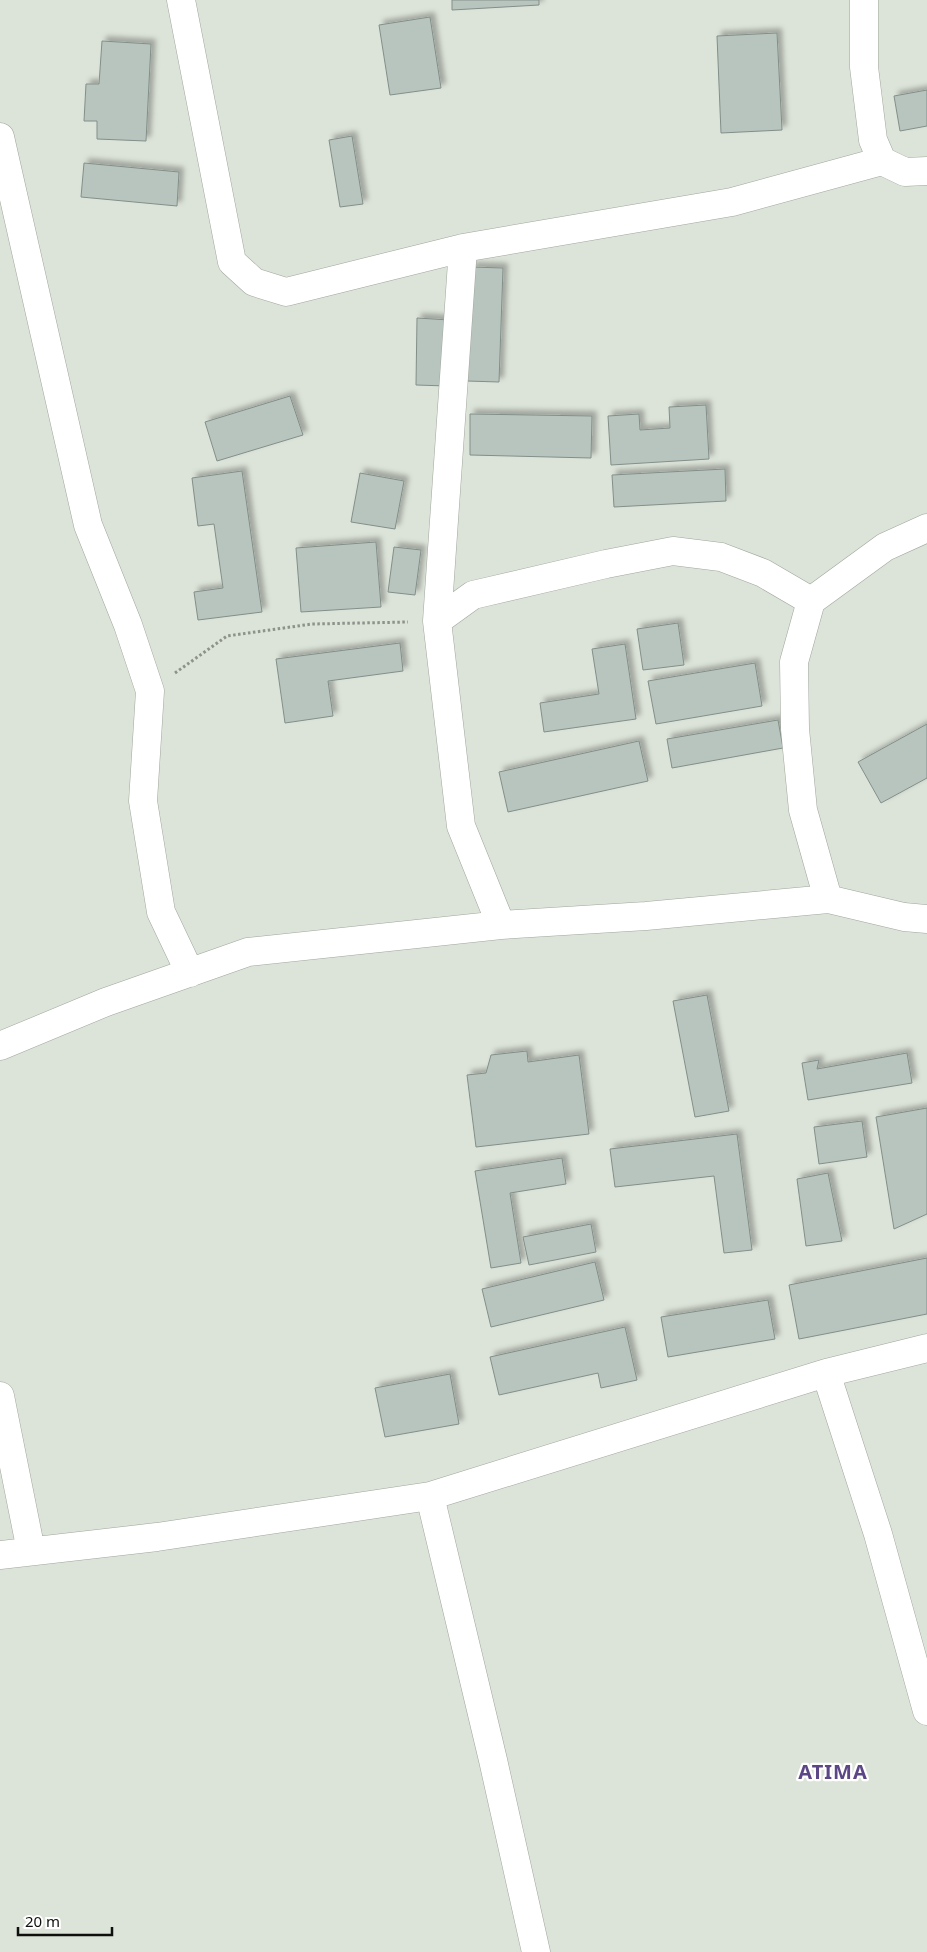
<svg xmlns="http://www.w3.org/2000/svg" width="927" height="1952" font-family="'Noto Sans',sans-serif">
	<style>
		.building { fill: #b8c5bf; stroke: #838f8a; filter: url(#shadow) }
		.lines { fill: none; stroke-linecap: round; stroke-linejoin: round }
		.street-casing { stroke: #a0a79d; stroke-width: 29 }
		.path { stroke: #8d928a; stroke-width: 3; stroke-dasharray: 2.5 2.5; stroke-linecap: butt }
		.street { stroke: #fff; stroke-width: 28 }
		.labels { text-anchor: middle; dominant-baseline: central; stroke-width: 4.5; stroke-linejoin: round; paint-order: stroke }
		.district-label { font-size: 20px; font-weight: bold; letter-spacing: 1px; fill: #5b4785; stroke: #fff }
	</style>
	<defs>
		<filter id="shadow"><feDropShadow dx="4.5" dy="-4.5" stdDeviation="2.5" flood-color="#0004"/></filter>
	</defs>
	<rect width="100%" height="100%" fill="#dce3d8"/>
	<path class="building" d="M452,0H539V5L452,10Z
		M430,17L441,88L390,95L379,25Z
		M777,33L782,130L721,133L717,36Z
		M102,41L151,44L146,141L97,139V121H84L86,84H99Z
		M927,90V126L900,131L894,96Z
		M352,136L363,204L340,207L329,140Z
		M84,163L179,172L177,206L81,197Z
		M471,267L503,268L499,382L467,381Z
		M417,318L449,320L447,386L416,385Z
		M290,396L303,435L217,461L205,422Z
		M706,405L709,459L611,465L608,416L639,414L640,430L670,428L669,407Z
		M470,414L592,416L591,458L470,455Z
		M725,469L726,501L614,507L612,475Z
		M242,471L262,612L198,620L194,592L223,588L214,524L198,526L192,478Z
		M360,473L404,481L395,529L351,522Z
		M376,542L381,607L301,612L296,548Z
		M394,547L421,550L415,595L388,592Z
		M678,623L684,665L643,670L637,629Z
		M400,643L403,671L328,681L333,716L285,723L276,659Z
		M625,644L636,719L544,732L540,703L599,694L592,649Z
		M755,663L762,706L656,724L648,681Z
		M778,720L783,748L672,768L667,739Z
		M927,724V778L881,803L858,762Z
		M639,741L648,781L508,812L499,772Z
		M707,995L729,1111L695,1117L673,1001Z
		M527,1051L528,1062L579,1055L589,1134L476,1147L467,1075L486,1073L491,1055Z
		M907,1053L912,1083L808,1100L802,1063L819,1060L817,1069Z
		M927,1108V1214L894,1229L876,1117Z
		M862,1121L867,1157L819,1164L814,1127Z
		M737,1134L752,1250L724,1253L714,1176L615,1187L610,1149Z
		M562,1158L566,1184L510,1193L521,1263L491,1268L475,1171Z
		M828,1173L842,1241L806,1246L797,1179Z
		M591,1224L596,1252L529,1265L523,1237Z
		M927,1258V1314L799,1339L789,1285Z
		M595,1262L604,1300L491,1327L482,1289Z
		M768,1300L775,1339L668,1357L661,1317Z
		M625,1327L637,1380L601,1388L598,1373L499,1395L490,1357Z
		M450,1374L459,1424L385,1437L375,1388Z"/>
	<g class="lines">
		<defs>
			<path id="street" d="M181,0L232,262L254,282L286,292L463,248L732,202L882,161
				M864,0V67L873,140L882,161L905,172L927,171
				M0,137L88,525L128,625L150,691L143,801L161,912L190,973
				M927,528L885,547L811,601L794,662L795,729L803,810L828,899L904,917L927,919
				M437,621L463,248
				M501,925L461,826L437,621L473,595L606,564L673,551L721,557L763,573L811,601
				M0,1046L106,1002L248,952L501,925L646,916L828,899
				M927,1348L826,1373L878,1534L927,1711
				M0,1396L31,1551
				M0,1555L157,1537L430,1496
				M536,1952L493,1760L430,1496L826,1373"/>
		</defs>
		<use href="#street" class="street-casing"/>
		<path class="path" d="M175,673L227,636L312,624L408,622"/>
		<use href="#street" class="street"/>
	</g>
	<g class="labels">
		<g class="district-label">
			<text x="833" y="1771">ATIMA</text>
		</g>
	</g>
	<path d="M18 1927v8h94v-8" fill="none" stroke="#0d100c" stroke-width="2.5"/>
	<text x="25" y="1927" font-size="15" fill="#0d100c" stroke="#ffffff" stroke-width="4" paint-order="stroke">20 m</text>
</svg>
